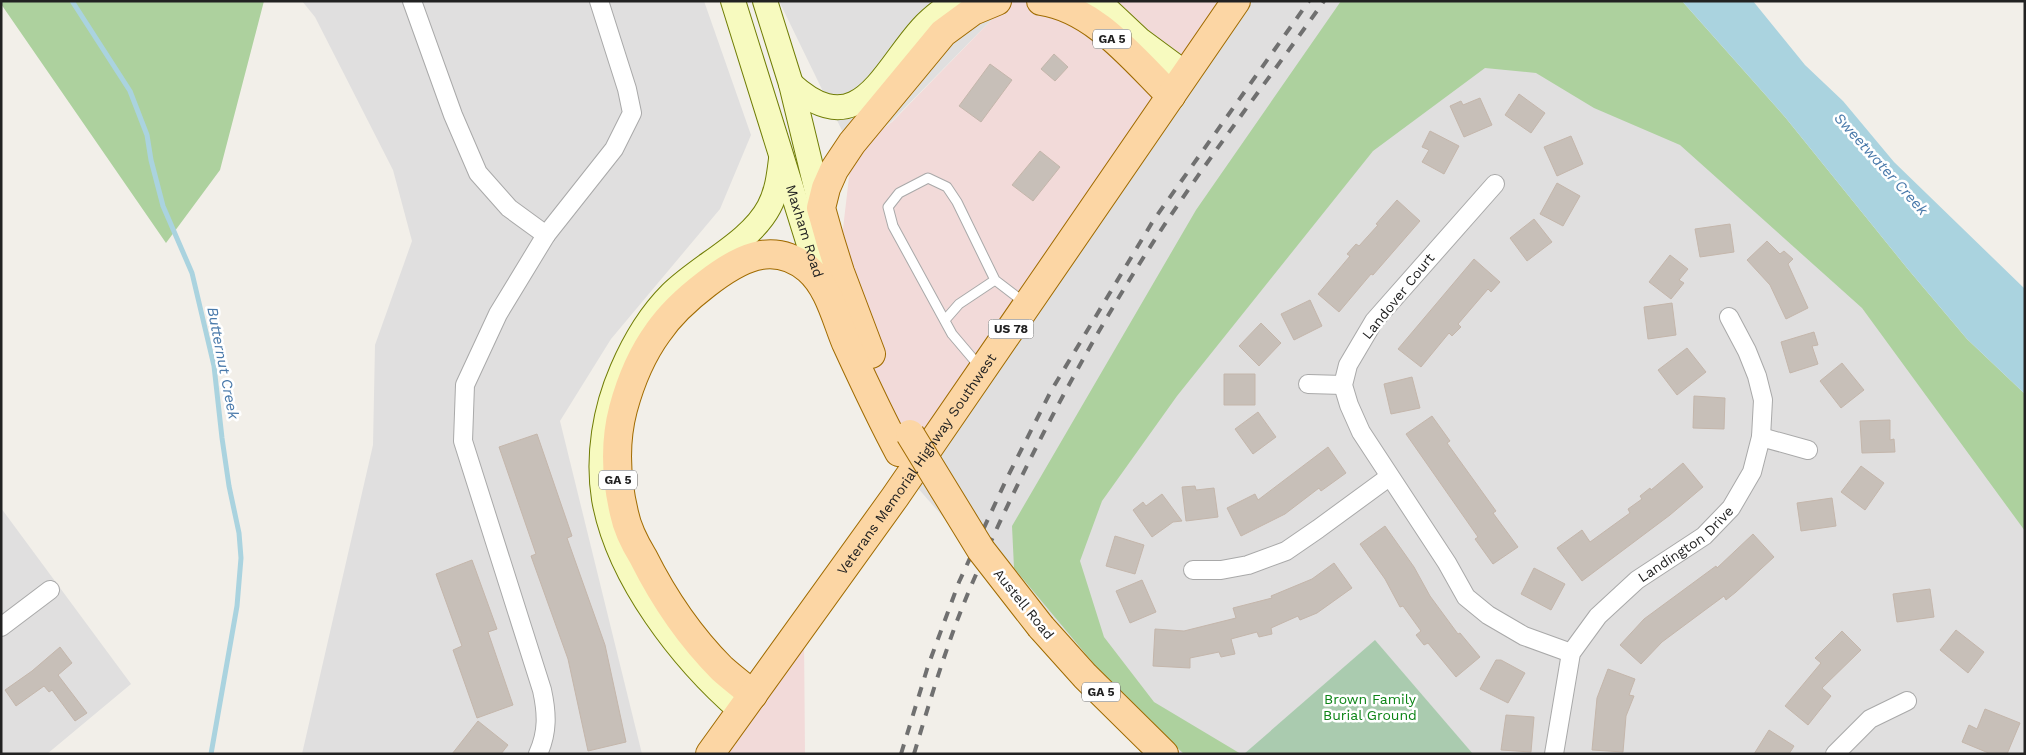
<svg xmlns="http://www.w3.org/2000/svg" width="2026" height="755" font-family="'Work Sans',sans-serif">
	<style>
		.residential { fill: #e0dfdf }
		.commercial { fill: #f2dad9 }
		.forest { fill: #add19e }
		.cemetery { fill: #aacbaf }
		.water { fill: #aad3df }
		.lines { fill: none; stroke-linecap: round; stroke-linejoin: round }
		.stream { stroke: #aad3df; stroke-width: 5 }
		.building { fill: #c7bfb8; stroke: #c4b6ab }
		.service-casing { stroke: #a9a9a9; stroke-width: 11 }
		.minor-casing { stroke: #a9a9a9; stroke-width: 20 }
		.secondary-casing { stroke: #707d05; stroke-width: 26 }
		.primary-casing { stroke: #a06b00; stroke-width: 30 }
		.service { stroke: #fff; stroke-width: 9 }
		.minor { stroke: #fff; stroke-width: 18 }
		.secondary { stroke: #f7fabf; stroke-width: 24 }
		.primary { stroke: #fcd6a4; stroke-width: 28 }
		.rail { stroke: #707070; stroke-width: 4; stroke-dasharray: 10 10; stroke-linecap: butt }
		.primary-bridge-casing { stroke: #a06b00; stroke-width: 30; stroke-linecap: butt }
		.primary-bridge { stroke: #fcd6a4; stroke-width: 28 }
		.labels { text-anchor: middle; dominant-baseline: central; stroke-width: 5; stroke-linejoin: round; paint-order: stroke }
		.shield { fill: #fff; stroke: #646464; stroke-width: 1 }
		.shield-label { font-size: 12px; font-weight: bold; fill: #222 }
		.street-label { font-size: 14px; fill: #222; stroke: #fff }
		.park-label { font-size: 14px; fill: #0c8416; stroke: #fff }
		.water-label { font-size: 15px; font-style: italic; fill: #4a7aab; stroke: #fff }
	</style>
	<rect width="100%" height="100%" fill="#f2efe9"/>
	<path class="residential" d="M302,1H704L751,135L720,209L611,339L560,421L642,754H302L373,445L375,345L412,241L393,170L315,17Z
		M779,1H1010L891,122L852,151Z
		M1243,1H1626L2025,441V754H1151L916,486Z
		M1,508L131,684L47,754H1Z"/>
	<path class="commercial" d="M1010,1H1243L915,487L832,324L852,151L892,122Z
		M804,638L805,754H720Z"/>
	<path class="forest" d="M1,1H264L220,170L166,243L1,4Z
		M1341,1H1682L1785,117L1907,268L1967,339L2025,394V531L1862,308L1680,145L1594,108L1536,73L1485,68L1373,151L1177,396L1102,501L1080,561L1104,637L1154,702L1241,754H1184L1119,694L1014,568L1012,526L1196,210Z"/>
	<path class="cemetery" d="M1375,640L1473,754H1244Z"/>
	<path class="water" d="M1682,1H1753L1805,65L1843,101L1894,162L2025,289V394L1967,339L1907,268L1785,117Z"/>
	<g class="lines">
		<path class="stream" d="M72,1L130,91L147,135L151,160L163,206L192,273L214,366L222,438L229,486L239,533L241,558L237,606L211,754"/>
	</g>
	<path class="building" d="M1054,54L1068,67L1055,81L1041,69Z
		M990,64L1012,80L981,122L959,106Z
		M1519,94L1545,113L1531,133L1505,115Z
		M1480,98L1492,125L1464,137L1450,106L1461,101L1463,105Z
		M1430,131L1459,146L1444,174L1422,162L1429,150L1422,147Z
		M1571,136L1583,164L1557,176L1544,147Z
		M1040,151L1060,167L1033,201L1012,185Z
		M1557,183L1580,196L1563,226L1540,214Z
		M1397,200L1420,221L1373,275L1371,274L1339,312L1318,294L1350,256L1347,254L1356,244L1359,246L1378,225L1376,224Z
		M1534,219L1552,242L1527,261L1510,238Z
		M1730,224L1734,252L1700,257L1695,229Z
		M1767,241L1780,254L1784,251L1793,259L1788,264L1808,308L1786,319L1770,285L1747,260Z
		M1670,255L1688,269L1679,280L1684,283L1671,299L1649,282Z
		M1474,259L1500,282L1491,292L1488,289L1458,324L1461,327L1452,336L1449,333L1421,367L1398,349Z
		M1310,300L1322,326L1294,340L1281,314Z
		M1672,303L1676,335L1648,339L1644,307Z
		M1261,323L1281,343L1259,366L1239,346Z
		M1814,332L1818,345L1812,346L1818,364L1790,373L1781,342Z
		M1687,348L1706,372L1677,395L1658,370Z
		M1842,363L1864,390L1841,408L1820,381Z
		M1224,374H1255V405H1224Z
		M1412,377L1420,408L1391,414L1384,384Z
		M1694,396L1725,398L1724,429L1693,428Z
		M1258,412L1276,437L1253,454L1235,429Z
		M1432,416L1450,441L1447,443L1496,511L1493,513L1518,547L1493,564L1475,539L1478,537L1406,434Z
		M1890,420V440L1894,439L1895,452L1862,453L1860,421Z
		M537,434L572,536L567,538L605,645L626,742L588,751L568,659L531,556L536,554L499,447Z
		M1328,447L1346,473L1321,491L1319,488L1285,514L1241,536L1227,508L1255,494L1258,500Z
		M1683,463L1703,487L1670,515L1582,581L1557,548L1582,530L1590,542L1630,513L1628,509L1642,499L1640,496L1650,488L1651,490Z
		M1861,466L1884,483L1865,510L1841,492Z
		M1195,486L1196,490L1214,488L1218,517L1186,521L1182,487Z
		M1162,494L1182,521L1173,522L1152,537L1133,510L1143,502L1146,506Z
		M1832,498L1836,526L1801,531L1797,503Z
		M1385,526L1414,567L1430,596L1458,634L1460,633L1480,657L1456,677L1428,643L1424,645L1416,635L1421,631L1403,606L1400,607L1385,579L1360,544Z
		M1753,534L1774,557L1736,592L1726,600L1724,596L1701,613L1662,642L1641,664L1620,645L1644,619L1716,566L1717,568Z
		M1115,536L1144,545L1135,574L1106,566Z
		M472,560L497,629L488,632L513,705L477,718L453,650L462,646L436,574Z
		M1334,563L1352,588L1317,613L1300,620L1298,616L1271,628L1272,634L1259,637L1257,632L1231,639L1235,654L1221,657L1219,652L1190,658V668L1153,666L1155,629L1184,631L1236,618L1233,608L1272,598L1271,596L1312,579Z
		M1534,568L1565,584L1551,610L1521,594Z
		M1142,580L1156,612L1130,623L1116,591Z
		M1930,589L1934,617L1897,622L1893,594Z
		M1956,630L1984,652L1968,673L1940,650Z
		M1842,631L1861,650L1822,688L1831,696L1808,725L1785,706L1821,663L1815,658Z
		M60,647L72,663L58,675L87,713L75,721L52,690L49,692L44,686L16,706L5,690L32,671Z
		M1496,660H1501L1525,673L1508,703L1480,689Z
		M1608,669L1635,679L1629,695L1634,696L1626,716L1623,752L1592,750L1597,698Z
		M1985,709L2020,723L2007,754H1991L1962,742L1969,725L1977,729Z
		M1506,715L1534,717L1531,752L1501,750Z
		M478,721L508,745L501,754H452Z
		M1769,730L1794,746L1789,754H1754Z"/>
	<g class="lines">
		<defs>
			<path id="service" d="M945,320L959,304L995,280
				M980,367L952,334L893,226L888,207L899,193L928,178L947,187L957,202L995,280L1025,303"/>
			<g id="minor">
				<path d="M412,1L453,115L478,173L509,208L546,235L614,149L632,113L627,89L599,1"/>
				<path d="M1495,184L1374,321L1348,365L1343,385L1349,405L1361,432L1447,563L1466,597L1488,615L1524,636L1571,653"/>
				<path d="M1308,384L1343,385"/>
				<path d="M1761,437L1808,450"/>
				<path d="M1193,570H1221L1248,565L1286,551L1318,529L1389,477"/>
				<path d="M1,627L50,590"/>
				<path d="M538,754C548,732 547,713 542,690L463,441L465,385L498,314L546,235"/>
				<path id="s1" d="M1554,754L1571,653L1598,616L1637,580L1704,536L1731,508L1752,472L1761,437L1763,400L1757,376L1747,351L1729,317"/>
				<path d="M1835,754L1870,719L1907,701"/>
			</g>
			<g id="secondary">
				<path id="s2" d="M733,1L821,283"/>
				<path d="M765,1L791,84L821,208"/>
				<path d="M1096,1L1107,9L1140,40L1186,74"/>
				<path d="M791,84C858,145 882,72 922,28C932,17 943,9 955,1"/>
				<path d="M741,711C682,660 618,578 604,499C597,456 605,409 622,370C634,342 650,315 671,294C700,265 750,243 769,207C777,192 779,176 781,159"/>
			</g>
			<g id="primary">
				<path d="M1041,1C1095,9 1134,60 1171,96"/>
				<path d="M871,354L840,272L830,240L821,208L826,188L834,170L852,143L943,33L973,11L997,1"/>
				<path d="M1041,627L1085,676L1164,754"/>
				<path d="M753,695C743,686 732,678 722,669C690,637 663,597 643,557C635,544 627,528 624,513C616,479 614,443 623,409C630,383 642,354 658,332C671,313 689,297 706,284C737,260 772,239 808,269C829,287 836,319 846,343C863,380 880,417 899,452"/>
				<path id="s3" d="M710,754L895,497L1236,1"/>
			</g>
		</defs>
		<use href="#service" class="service-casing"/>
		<use href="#minor" class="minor-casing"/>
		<use href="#secondary" class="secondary-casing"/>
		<use href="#primary" class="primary-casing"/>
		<use href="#service" class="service"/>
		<use href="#minor" class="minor"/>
		<use href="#secondary" class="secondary"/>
		<use href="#primary" class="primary"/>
		<path class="rail" d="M901,754L928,666L959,582L1007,478L1051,391L1153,221L1309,1
			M914,754C931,697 948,640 971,586C1025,462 1089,340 1163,227C1214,150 1271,76 1324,1"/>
		<defs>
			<path id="primary-bridge" d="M910,434L981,550L1041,627"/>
		</defs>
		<use href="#primary-bridge" class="primary-bridge-casing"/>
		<use href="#primary-bridge" class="primary-bridge"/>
	</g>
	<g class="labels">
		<g class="shield">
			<rect x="1093" y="29.5" width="38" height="19" rx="4"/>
			<rect x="988.5" y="319.5" width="45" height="19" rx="4"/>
			<rect x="599" y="470.5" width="38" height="19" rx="4"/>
			<rect x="1082" y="682.5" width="38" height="19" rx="4"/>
		</g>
		<g class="shield-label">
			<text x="1112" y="39">GA 5</text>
			<text x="1011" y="329">US 78</text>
			<text x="618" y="480">GA 5</text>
			<text x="1101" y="692">GA 5</text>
		</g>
		<g class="street-label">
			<text stroke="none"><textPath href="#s2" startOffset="241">Maxham Road</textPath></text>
			<text transform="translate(1398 296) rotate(-51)">Landover Court</text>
			<text stroke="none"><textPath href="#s3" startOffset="356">Veterans Memorial Highway Southwest</textPath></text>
			<text stroke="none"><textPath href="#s1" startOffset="262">Landington Drive</textPath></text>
			<text transform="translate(1024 604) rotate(51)">Austell Road</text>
		</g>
		<g class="park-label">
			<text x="1370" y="699">Brown Family<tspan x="1370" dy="16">Burial Ground</tspan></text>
		</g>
		<g class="water-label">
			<text transform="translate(1881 164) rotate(48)">Sweetwater Creek</text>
			<text transform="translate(223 363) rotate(79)">Butternut Creek</text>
		</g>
	</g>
	<rect width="2026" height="755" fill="none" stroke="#222222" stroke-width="5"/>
</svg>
